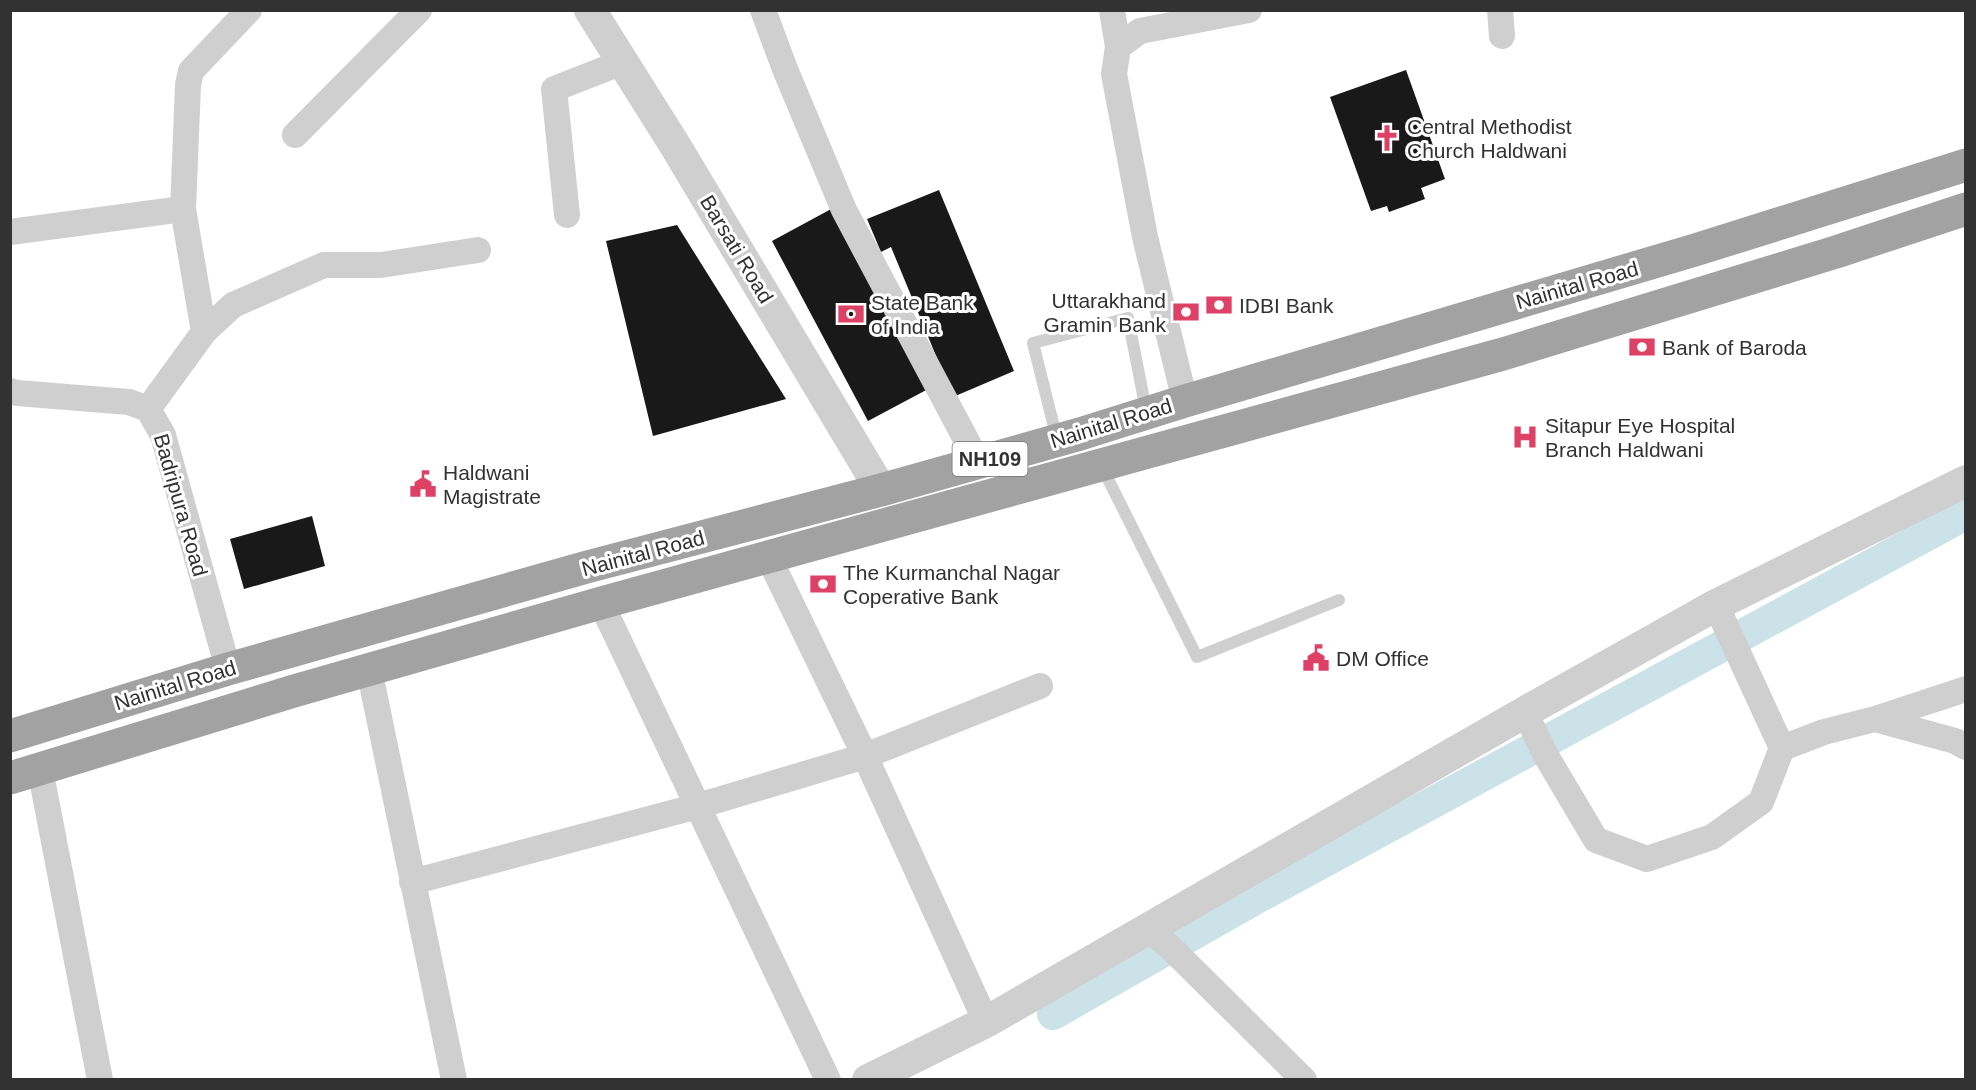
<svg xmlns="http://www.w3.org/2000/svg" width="1976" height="1090" font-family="Helvetica,sans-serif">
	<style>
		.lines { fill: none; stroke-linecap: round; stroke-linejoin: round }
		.canal { stroke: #cae2e8; stroke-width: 32 }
		.building { fill: #191919 }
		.service { stroke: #cfcfcf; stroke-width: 12 }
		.minor { stroke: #cfcfcf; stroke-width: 26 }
		.tertiary { stroke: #cfcfcf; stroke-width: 32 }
		.trunk { stroke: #a2a2a2; stroke-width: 33 }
		.labels { text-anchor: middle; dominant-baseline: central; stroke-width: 6; stroke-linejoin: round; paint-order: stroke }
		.shield { fill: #fff; stroke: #707070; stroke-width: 1.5 }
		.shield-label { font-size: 20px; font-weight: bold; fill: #323232 }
		.poi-label { font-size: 21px; fill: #323232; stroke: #fff; text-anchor: start }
		.street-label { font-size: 21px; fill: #323232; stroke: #fff }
	</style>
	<rect width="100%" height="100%" fill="#fff"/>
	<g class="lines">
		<path class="canal" d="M1053,1014L1251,901L1966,514"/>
	</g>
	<path class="building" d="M1406,70L1445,179L1421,188L1425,199L1389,212L1387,206L1371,211L1330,97Z
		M939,190L1014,371L953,397L891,247L881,252L867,219Z
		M833,208L930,388L868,421L772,241Z
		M677,225L786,399L653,436L606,241Z
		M312,516L325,566L244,589L230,539Z"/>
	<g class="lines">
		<path class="service" d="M1057,439L1033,343L1128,318L1146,410
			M1101,465L1197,657L1339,600"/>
		<path class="minor" d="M763,10L785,69L844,210L978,462
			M1112,10L1118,47
			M1500,10L1502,36
			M295,135L419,10
			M567,215L554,89L623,62
			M10,232L183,209
			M204,332L183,209L188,85L191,71L249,10
			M10,391L17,393L129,402L148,409L163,435L228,669
			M1185,401L1145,237L1114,74L1118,47L1140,31L1249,10
			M148,409L204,332L233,305L324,265H381L478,250
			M768,556L865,756L986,1022
			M601,603L828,1080
			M1716,605L1782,748L1824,732L1875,719L1966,689
			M369,669L454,1080
			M1525,712L1545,754L1596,840L1647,859L1712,837L1761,802L1782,748
			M1875,719L1955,741L1966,747
			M40,769L100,1080
			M412,882L698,806L865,756L1040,686
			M1149,929L1174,951L1304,1080"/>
		<path class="tertiary" d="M590,10L676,147L881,490
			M868,1080L986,1022L1525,712L1716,605L1966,481"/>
		<path class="trunk" d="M10,736L228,669L587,567L881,490L1080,434L1185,401L1695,250L1966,165
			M10,778L294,691L601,603L1503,354L1836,252L1966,209"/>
	</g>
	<defs>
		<symbol id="church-bare" viewBox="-9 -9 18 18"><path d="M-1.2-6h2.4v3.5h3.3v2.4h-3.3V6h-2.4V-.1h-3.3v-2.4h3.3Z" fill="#dd4166" stroke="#fff" stroke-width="2.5" paint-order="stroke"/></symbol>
		<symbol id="bank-bare" viewBox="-9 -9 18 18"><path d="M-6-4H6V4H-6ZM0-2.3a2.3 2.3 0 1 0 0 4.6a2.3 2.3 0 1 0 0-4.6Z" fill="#dd4166" stroke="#fff" stroke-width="2.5" paint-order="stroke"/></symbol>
		<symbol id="hospital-bare" viewBox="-9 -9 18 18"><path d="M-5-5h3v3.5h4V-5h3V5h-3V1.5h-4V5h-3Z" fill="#dd4166" stroke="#fff" stroke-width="2.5" paint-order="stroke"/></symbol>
		<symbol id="civic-bare" viewBox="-9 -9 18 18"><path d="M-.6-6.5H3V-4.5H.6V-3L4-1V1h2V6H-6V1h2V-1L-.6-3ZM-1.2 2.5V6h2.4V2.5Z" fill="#dd4166" stroke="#fff" stroke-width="2.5" paint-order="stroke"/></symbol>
	</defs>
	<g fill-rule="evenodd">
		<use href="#church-bare" x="1368" y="119" width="38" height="38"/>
		<use href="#bank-bare" x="1200" y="286" width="38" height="38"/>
		<use href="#bank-bare" x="1167" y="293" width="38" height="38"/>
		<use href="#bank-bare" x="832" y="295" width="38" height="38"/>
		<use href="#bank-bare" x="1623" y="328" width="38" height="38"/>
		<use href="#hospital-bare" x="1506" y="418" width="38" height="38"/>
		<use href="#civic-bare" x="404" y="465" width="38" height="38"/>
		<use href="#bank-bare" x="804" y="565" width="38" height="38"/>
		<use href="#civic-bare" x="1297" y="639" width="38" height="38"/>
	</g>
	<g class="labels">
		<rect class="shield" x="952.5" y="442" width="75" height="34" rx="4.5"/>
		<g class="shield-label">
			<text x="990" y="459">NH109</text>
		</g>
		<g class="poi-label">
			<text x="1407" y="126">Central Methodist<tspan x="1407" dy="24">Church Haldwani</tspan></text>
			<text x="1166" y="300" text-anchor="end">Uttarakhand<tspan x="1166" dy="24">Gramin Bank</tspan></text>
			<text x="871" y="302">State Bank<tspan x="871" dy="24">of India</tspan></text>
			<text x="1239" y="305">IDBI Bank</text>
			<text x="1662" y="347">Bank of Baroda</text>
			<text x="1545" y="425">Sitapur Eye Hospital<tspan x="1545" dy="24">Branch Haldwani</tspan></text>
			<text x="443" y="472">Haldwani<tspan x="443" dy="24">Magistrate</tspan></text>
			<text x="843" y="572">The Kurmanchal Nagar<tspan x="843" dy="24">Coperative Bank</tspan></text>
			<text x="1336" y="658">DM Office</text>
		</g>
		<g class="street-label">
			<text transform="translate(737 249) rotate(59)">Barsati Road</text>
			<text transform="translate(1577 285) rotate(-16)">Nainital Road</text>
			<text transform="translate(1111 423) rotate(-17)">Nainital Road</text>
			<text transform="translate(181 505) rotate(74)">Badripura Road</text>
			<text transform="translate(643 553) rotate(-15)">Nainital Road</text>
			<text transform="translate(175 685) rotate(-17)">Nainital Road</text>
		</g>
	</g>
	<rect width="1976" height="1090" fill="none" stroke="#323232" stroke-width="24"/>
</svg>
